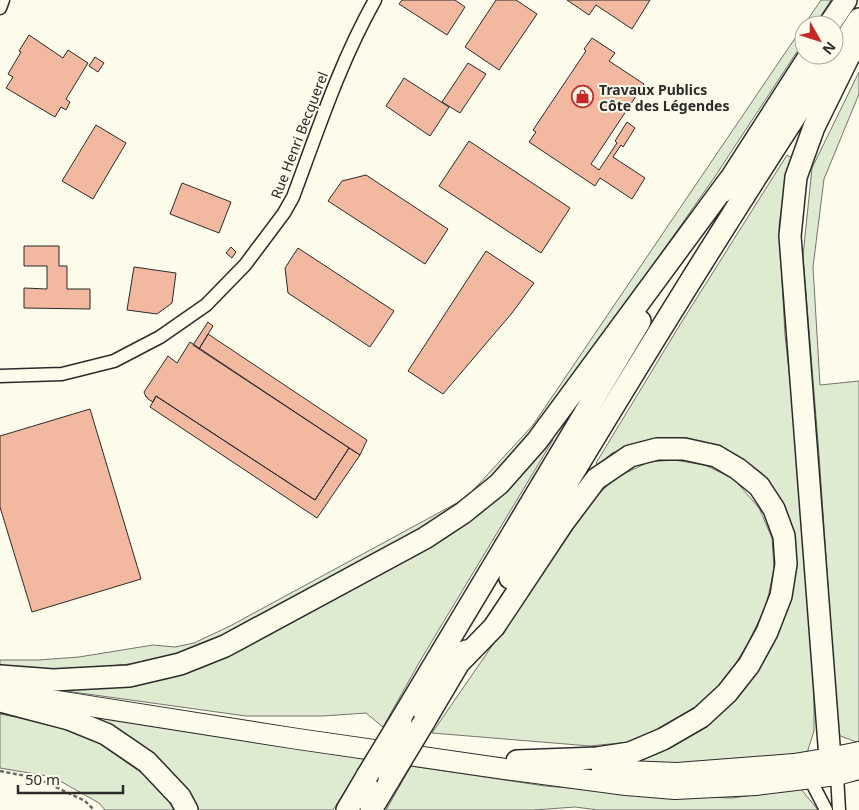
<svg xmlns="http://www.w3.org/2000/svg" width="859" height="810" font-family="'Noto Sans',sans-serif">
	<style>
		.green { fill: #deebd1; stroke: #74746e }
		.building { fill: #f2b8a0; stroke: #2b2b2b }
		.lines { fill: none; stroke-linecap: round; stroke-linejoin: round }
		.minor-casing { stroke: #2b2b2b; stroke-width: 15 }
		.primary-casing { stroke: #2b2b2b; stroke-width: 22 }
		.trunk-casing { stroke: #2b2b2b; stroke-width: 24 }
		.path { stroke: #6a6964; stroke-width: 2.5; stroke-dasharray: 4 2.5; stroke-linecap: butt }
		.minor { stroke: #fdfbea; stroke-width: 12 }
		.primary { stroke: #fdfbea; stroke-width: 20 }
		.trunk { stroke: #fdfbea; stroke-width: 21 }
		.trunk-bridge-casing { stroke: #2b2b2b; stroke-width: 24; stroke-linecap: butt }
		.trunk-bridge { stroke: #fdfbea; stroke-width: 21 }
		.labels { text-anchor: middle; dominant-baseline: central; stroke-width: 4; stroke-linejoin: round; paint-order: stroke }
		.poi-label { font-size: 14px; font-weight: bold; fill: #2b2b2b; stroke: #fdfbea; text-anchor: start }
		.street-label { font-size: 14px; fill: #2b2b2b; stroke: #fdfbea }
	</style>
	<rect width="100%" height="100%" fill="#fdfbea"/>
	<path class="green" d="M821,0H831L815,25H804Z
		M804,25V41L714,178L613,322L526,440L461,508L183,658L130,664L70,670L0,665V660H38L79,657L153,645L175,647L194,643L230,626L466,498L533,425Z
		M859,72V94L824,179L813,267L820,385L859,381V743L838,735L819,454L803,256L812,168Z
		M787,155L792,158L784,191L779,226L785,335L798,454L814,686V731L807,753L786,758L612,767L712,715L792,572L740,460L687,438L649,440L612,453L598,465L596,463L681,323Z
		M547,436L553,440L423,656L383,727L366,713L323,716H246L44,688L99,684L348,588Z
		M674,460L705,465L734,479L759,508L772,538L774,569L766,606L748,643L727,678L692,714L639,741L590,746L432,733L594,498L617,477L649,462Z
		M34,703L366,758L333,810H193L171,777Z
		M0,714L48,723L100,744L159,785L174,810H105L99,803L53,777L0,768Z
		M411,766L545,786L652,795L732,798L801,789L818,810H598L575,807L534,810H386Z"/>
	<path class="building" d="M402,0H455L465,7L447,35L399,4Z
		M496,0H516L537,14L499,70L465,47Z
		M567,0H650L632,29L596,5L589,15Z
		M29,35L63,58L68,50L88,63L66,99L70,102L66,110L61,107L55,117L6,88L13,77L8,74L21,52L19,51Z
		M592,38L615,53L609,61L644,84L591,164L599,170L617,143L615,141L627,122L635,128L623,147L621,145L613,157L645,178L632,199L600,178L595,186L529,142L536,132L533,130L586,51L584,49Z
		M95,57L104,63L98,72L89,66Z
		M468,63L486,74L460,113L442,102Z
		M404,78L449,107L430,136L386,106Z
		M96,125L126,143L93,199L62,181Z
		M469,141L570,208L541,253L439,186Z
		M366,175L448,229L425,264L328,201L342,181Z
		M182,183L231,202L219,233L170,214Z
		M24,246H59V266H67V289H90V309L24,308V288L47,289V266H24Z
		M231,247L236,252L232,258L226,253Z
		M298,248L394,311L370,347L288,293L285,268Z
		M486,251L534,283L512,313L443,394L408,371Z
		M134,267L176,273L172,303L157,314L127,310Z
		M208,322L213,326L199,349L193,345Z
		M208,334L367,440L360,455L199,349Z
		M190,342L349,448L315,500L156,396L153,402L148,399L147,397H146L144,392L168,356L177,363Z
		M156,396L315,500L349,448L360,455L317,518L150,407Z
		M90,409L141,579L32,612L0,507V436Z"/>
	<g class="lines">
		<defs>
			<path id="minor" d="M0,8L3,0
				M0,376L62,374L114,361L160,337L206,305L245,265L284,213L293,197C318,130 340,62 375,0
				M835,770L837,775L839,810
				M815,774L810,779L826,810"/>
			<path id="primary" d="M0,692L298,739L505,769L626,785L675,789L756,785L837,775L859,769
				M602,770L677,773L794,764L830,758L859,752"/>
			<path id="trunk" d="M829,25L846,0
				M722,192L810,55
				M510,578C623,389 737,202 859,19
				M459,663L494,627L563,523L596,479L630,456L657,449H684L716,456L738,469L759,486L774,509L784,536L786,564L781,596L767,632L749,665L727,693L701,717L663,739L630,753L597,758L517,761
				M0,676L53,680L129,676L180,664L225,646L425,538L463,513L499,484L537,441L730,179
				M0,701L69,719L106,734L147,762L180,797L187,810
				M401,720L640,321
				M424,722L466,651
				M830,758L790,236L796,177L814,127L848,58L856,46
				M347,810L367,776
				M371,810L389,780"/>
		</defs>
		<use href="#minor" class="minor-casing"/>
		<use href="#primary" class="primary-casing"/>
		<use href="#trunk" class="trunk-casing"/>
		<path class="path" d="M0,771L37,778L85,801L94,810"/>
		<use href="#minor" class="minor"/>
		<use href="#primary" class="primary"/>
		<use href="#trunk" class="trunk"/>
		<defs>
			<path id="trunk-bridge" d="M367,776L401,720
				M389,780L424,722"/>
		</defs>
		<use href="#trunk-bridge" class="trunk-bridge-casing"/>
		<use href="#trunk-bridge" class="trunk-bridge"/>
	</g>
	<defs>
		<symbol id="shop-ring" viewBox="-11 -11 22 22"><circle r="9.5" fill="#fdfbea" stroke="#c62828" stroke-width="1.5"/><path d="M-5-2.5h2.3a2.7 3.5 0 0 1 5.4 0H5L5.5 6h-11ZM-1.5-2.5h3a1.5 2.3 0 0 0-3 0Z" fill="#c62828"/></symbol>
	</defs>
	<g fill-rule="evenodd">
		<use href="#shop-ring" x="570" y="84" width="25" height="25"/>
	</g>
	<g class="labels">
		<g class="poi-label">
			<text x="599" y="89">Travaux Publics<tspan x="599" dy="16">Côte des Légendes</tspan></text>
		</g>
		<g class="street-label">
			<text transform="translate(299 135) rotate(-69)">Rue Henri Becquerel</text>
		</g>
	</g>
	<g transform="translate(819 40) rotate(129)"><circle r="24" fill="#fdfbea" stroke="#a9a89e"/>
	<path d="M0-4L9 19L0 12L-9 19Z" fill="#c62828"/>
	<text y="-8" font-size="14" font-weight="bold" text-anchor="middle" fill="#2b2b2b">N</text>
	</g>
	<path d="M18 785v8h105v-8" fill="none" stroke="#2b2b2b" stroke-width="2.5"/>
	<text x="25" y="785" font-size="15" fill="#2b2b2b" stroke="#fdfbea" stroke-width="4" paint-order="stroke">50 m</text>
</svg>
